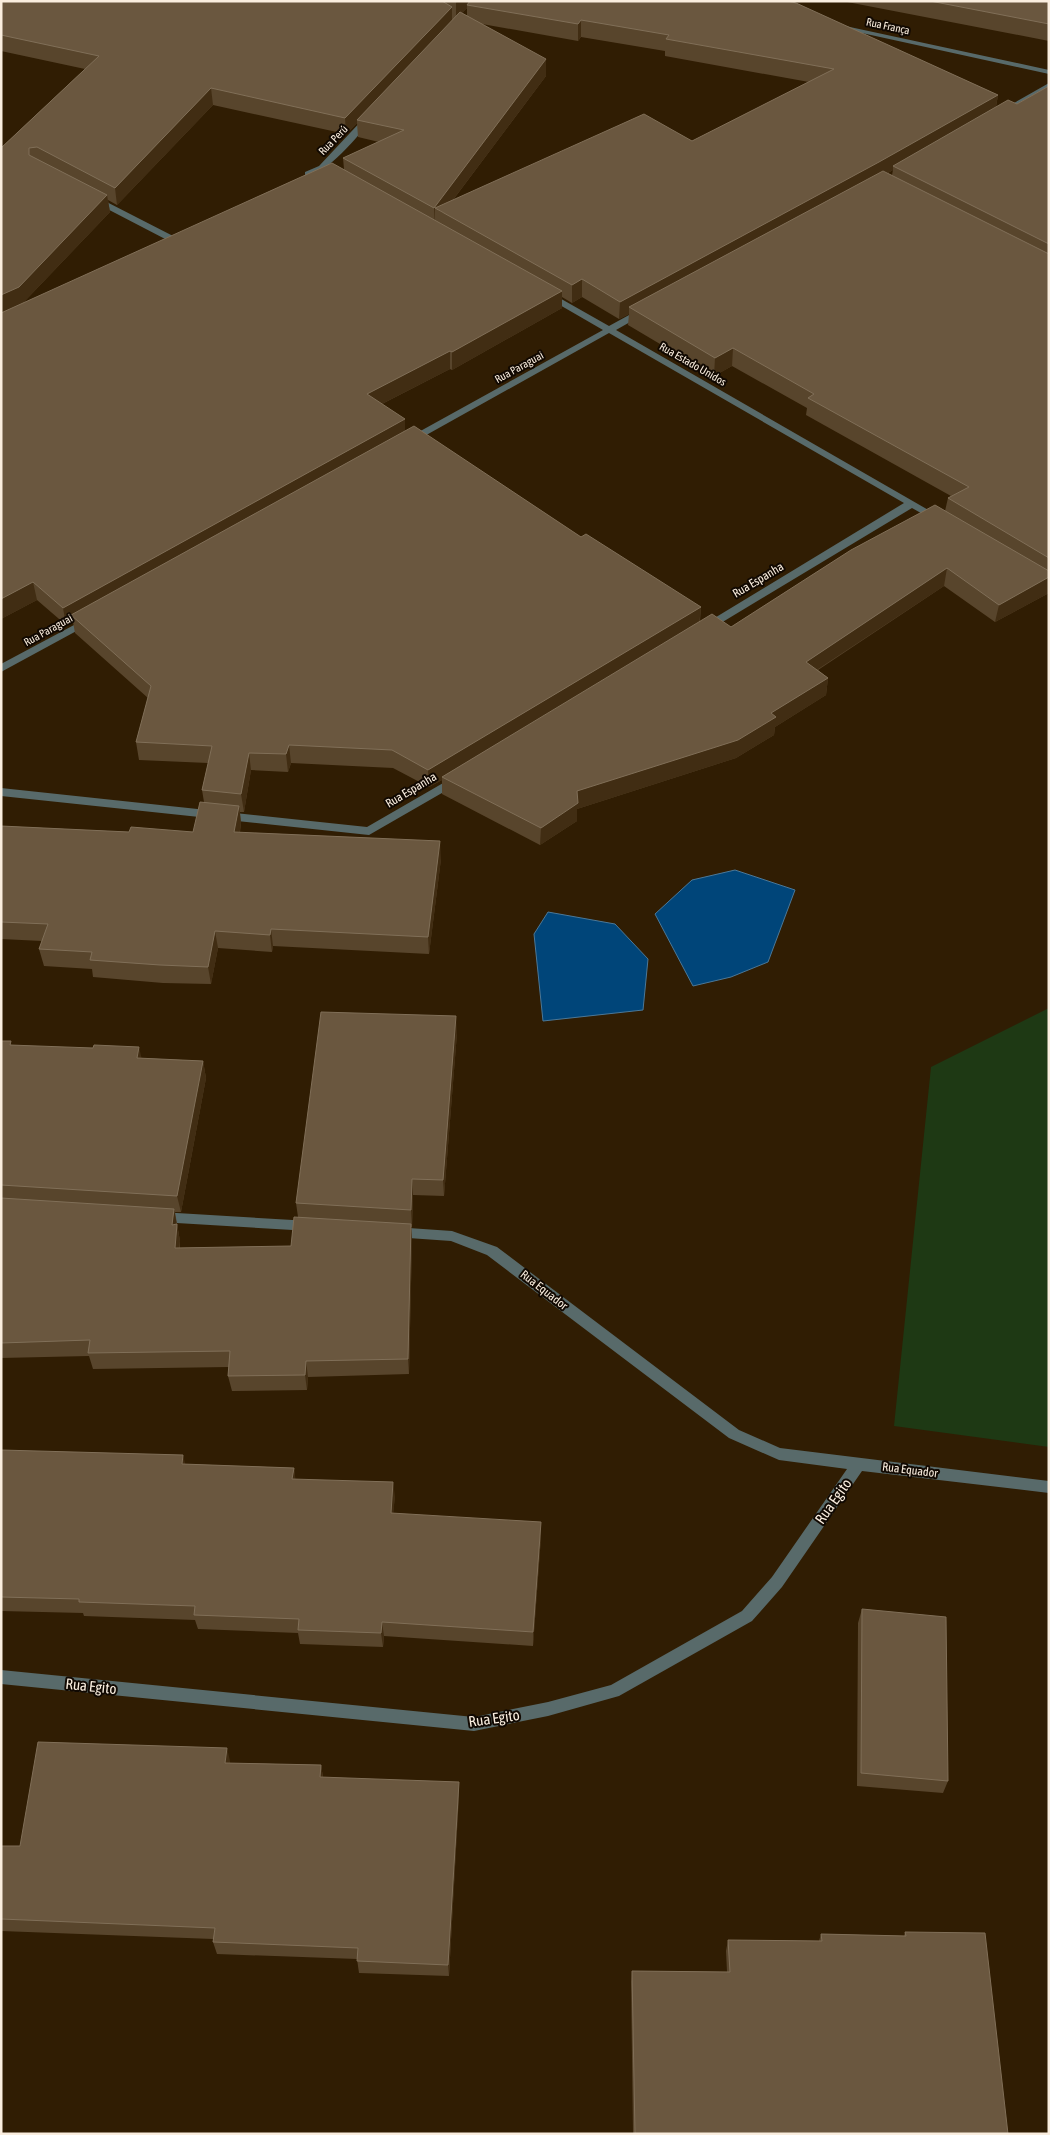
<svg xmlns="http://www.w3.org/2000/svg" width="1050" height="2135" font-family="'Asap Condensed',sans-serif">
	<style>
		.green { fill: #1e3914 }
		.water { fill: #004579; stroke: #4b7898 }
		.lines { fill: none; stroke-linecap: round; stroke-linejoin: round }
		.minor { fill: #586a6a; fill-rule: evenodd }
		.wall { fill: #58452c; fill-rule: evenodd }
		.shaded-wall { fill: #412d13 }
		.building { fill: #6a573f; stroke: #806f58 }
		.labels { text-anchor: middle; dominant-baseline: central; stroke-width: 4; stroke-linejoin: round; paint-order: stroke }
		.far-street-label { font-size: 11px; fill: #faeedf; stroke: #110902 }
		.street-label { font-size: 12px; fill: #faeedf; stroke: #110902 }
		.near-street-label { font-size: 15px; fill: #faeedf; stroke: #110902 }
	</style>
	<rect width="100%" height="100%" fill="#301d03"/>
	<path class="green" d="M1049,1008V1447L894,1426L931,1067Z"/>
	<path class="water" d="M735,870L795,890L768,962L731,977L693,986L655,914L692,880Z
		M548,912L615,924L648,959L643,1010L543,1021L534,934Z"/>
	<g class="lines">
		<path class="minor" d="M836,24L1049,70V74L839,28H836Z
			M1049,83V88L1005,114L998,112Z
			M365,117L372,119C360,134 324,178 305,176V172L319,166Z
			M95,196L175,237L176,239L169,241L92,201L91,199Z
			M549,292L609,326L640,309H646V313L616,330L944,519L939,522L935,521L912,508L711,629H703V625L904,503L609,333L412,443H406V439L603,330L546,297L545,295Z
			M89,617L94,620L93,622L1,672V664Z
			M457,775L461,776L463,779L461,782L369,835L1,796V788L367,827Z
			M160,1212L310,1221L315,1222L317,1226L315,1230L310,1231L160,1222L155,1221L153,1217L155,1213Z
			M394,1227L452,1231L497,1247L739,1430L780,1448L1049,1481V1493L862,1471L782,1587L752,1621L619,1696L548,1716L474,1731L1,1684V1670L474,1717L548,1702L611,1685L742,1611L772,1577L847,1469L779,1460L729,1438L487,1255L451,1241L394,1237L389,1236L387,1232L389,1228Z"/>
	</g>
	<path class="wall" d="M1,1H788L998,95L996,107L1017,104L1049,86V593L995,622L944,586L818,670L828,678L826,695L775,727L774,735L736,758L577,809V821L540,845L442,794V780L429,787L393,768L291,763L288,772L251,770L244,812H240L241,823L240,832L441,859L429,954L273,946L272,952L218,948L211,984L163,983L93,977L92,969L44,966L39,949L42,941L1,939V826L129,832H193L204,802L202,790L208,763L139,760L136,742L148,698L75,633L73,622L66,625L37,600L1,619V148L85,69L1,51ZM467,8V16L462,13ZM482,24L578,41L581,37L665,51V56L809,82L692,141L453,200L546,76ZM213,105L346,134L357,123L358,137L379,142L343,158L344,169L23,303L110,212L108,200L117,205ZM893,170L892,175L888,173ZM562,297L572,303L582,297L619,319L629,314L628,325L714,376L732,366L807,408L806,415L951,496L948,498L945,511L731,627L700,621L701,607L581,537L405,431L382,404L450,369L452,370L562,308Z
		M842,1H1049V41Z
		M457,1033L444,1196L413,1195L412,1227H411L412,1240L409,1374L308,1377L307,1390L232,1391L228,1376L229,1367L93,1369L89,1356L1,1358V1041L12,1045L142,1058L203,1061L206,1078L181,1212H175L180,1241V1248L291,1246L298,1217L296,1203Z
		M1,1450L185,1464L294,1468L295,1479L395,1496L393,1513L541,1537L533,1646L384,1636L383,1647L300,1644L298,1633L198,1629L195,1620L84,1616L83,1613L1,1611Z
		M862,1609L948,1781L943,1793L857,1786L858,1623Z
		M230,1761V1763L321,1765L323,1777L459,1795L449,1976L359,1973L357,1959L217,1954L213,1942V1939L1,1931V1846H20Z
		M905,1932L1008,2134H633L631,1982L632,1971L727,1972L726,1951L728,1940L819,1941L821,1934L904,1936Z"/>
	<path class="shaded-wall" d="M457,1H474L467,5V8L456,19V3Z
		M452,7V23L357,120V123L346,134L345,118Z
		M581,20V37L578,41V24Z
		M546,59V76L443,213L435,208V225L434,208Z
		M211,88L213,105L117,205L115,188Z
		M998,95L995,112L893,166V170L877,179L629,307V314L619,319L620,302Z
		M107,195L110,212L22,304L1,314V295Z
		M582,279V297L572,303V285Z
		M562,291V308L452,370V352Z
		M733,348L732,366L714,376L715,358Z
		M450,351V369L368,411L367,394Z
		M405,419V437L71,615L73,622L66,625L63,608Z
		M947,568L944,586L803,679L806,662Z
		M1049,577V593L995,622L999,605Z
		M33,582L37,600L1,619V599Z
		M701,607L699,625L442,777V780L429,787L428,770Z
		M828,678L826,695L775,727L774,735L736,758L577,809V821L540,845L541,828L577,791L771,713Z
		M289,745L291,763L288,772L286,754Z
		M249,753L251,770L244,812L241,794Z
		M239,806L241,823L237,849L234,832Z
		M440,841L441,859L429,954L428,937Z
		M271,929L273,946L272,952L270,935Z
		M215,931L218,948L211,984L208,967Z
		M456,1016L457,1033L444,1196L443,1180Z
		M139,1047L143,1064L137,1058Z
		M203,1061L206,1078L181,1212L177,1196Z
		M412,1179L413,1195L412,1227L411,1210Z
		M174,1209L180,1241L178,1265L175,1248L172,1225Z
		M411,1224L412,1240L409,1374L408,1359Z
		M306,1361L308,1377L307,1390L305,1375Z
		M183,1455L187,1471L182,1464Z
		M294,1468L296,1483L292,1479Z
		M393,1482L395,1496L392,1528L391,1513Z
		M541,1522V1537L533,1646V1632Z
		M382,1622L384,1636L383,1647L381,1633Z
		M227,1748L230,1761L229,1776L225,1763Z
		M321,1765L323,1778L320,1777Z
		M459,1782V1795L449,1976L448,1965Z"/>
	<path class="building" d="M1,1H442L452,7L345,118L211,88L115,188L37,147L29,148V155L107,195L19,287L1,295V148L99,56L1,35Z
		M470,1H788L796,3L998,95L879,162L620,302L582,279L572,285L435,208L644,114L692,141L834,69L666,39L669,35L581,20L578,24L467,5Z
		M930,1H1049V24Z
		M460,12L546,59L434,208L343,158L404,130L357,120Z
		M1049,86V244L893,166L1008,100L1017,104Z
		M332,163L562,291L452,352L450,351L367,394L405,419L63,608L33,582L1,599V313Z
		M883,171L1049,254V558L948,498L969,487L808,398L814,394L733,348L715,358L629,307Z
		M414,426L581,537L586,534L701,607L428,770L392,750L289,745L286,754L249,753L241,794L202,790L212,746L136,742L151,686L71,615Z
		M935,505L1049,571V577L999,605L947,568L806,662L828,678L771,713L776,717L738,740L577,791L578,803L541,828L442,777L712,614L731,627L851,550Z
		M200,802L239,806L234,832L440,841L428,937L271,929L270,935L215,931L208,967L160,965L90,960L92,952L39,949L48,924L1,922V826L129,832L131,827L193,832Z
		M321,1012L456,1016L443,1180L412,1179L411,1210L296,1203Z
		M1,1041H11L10,1045L93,1048L94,1045L139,1047L137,1058L203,1061L177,1196L1,1185Z
		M1,1198L174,1209L172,1225L177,1224L175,1248L291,1246L294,1217L411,1224L408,1359L306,1361L305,1375L228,1376L230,1351L88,1353L90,1340L1,1343Z
		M1,1450L183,1455L182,1464L294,1468L292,1479L393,1482L391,1513L541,1522L533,1632L382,1622L381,1633L298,1630L299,1619L194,1615L195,1606L79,1602V1599L1,1597Z
		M862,1609L946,1617L948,1781L861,1773Z
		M38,1742L227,1748L225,1763L321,1765L320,1777L459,1782L448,1965L357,1961L358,1948L213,1942L215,1928L1,1919V1846H20Z
		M905,1932L985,1933L1008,2134H635L632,1971L730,1972L728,1940L822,1941L821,1934L906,1936Z"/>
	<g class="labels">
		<g class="far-street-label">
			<text transform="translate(888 26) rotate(12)">Rua França</text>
			<text transform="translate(333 140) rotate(-46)">Rua Perú</text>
			<text transform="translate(693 364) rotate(30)">Rua Estado Unidos</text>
			<text transform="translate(519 367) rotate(-29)">Rua Paraguai</text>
			<text transform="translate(48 630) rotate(-29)">Rua Paraguai</text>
		</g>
		<g class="street-label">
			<text transform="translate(758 580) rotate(-31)">Rua Espanha</text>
			<text transform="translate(411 790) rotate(-31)">Rua Espanha</text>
			<text transform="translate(544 1290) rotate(38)">Rua Equador</text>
			<text transform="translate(910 1470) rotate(7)">Rua Equador</text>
		</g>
		<g class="near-street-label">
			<text transform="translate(833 1501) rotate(-55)">Rua Egito</text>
			<text transform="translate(91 1686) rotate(6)">Rua Egito</text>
			<text transform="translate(494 1718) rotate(-8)">Rua Egito</text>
		</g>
	</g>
	<rect width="1050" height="2135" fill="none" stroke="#faeedf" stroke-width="5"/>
</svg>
